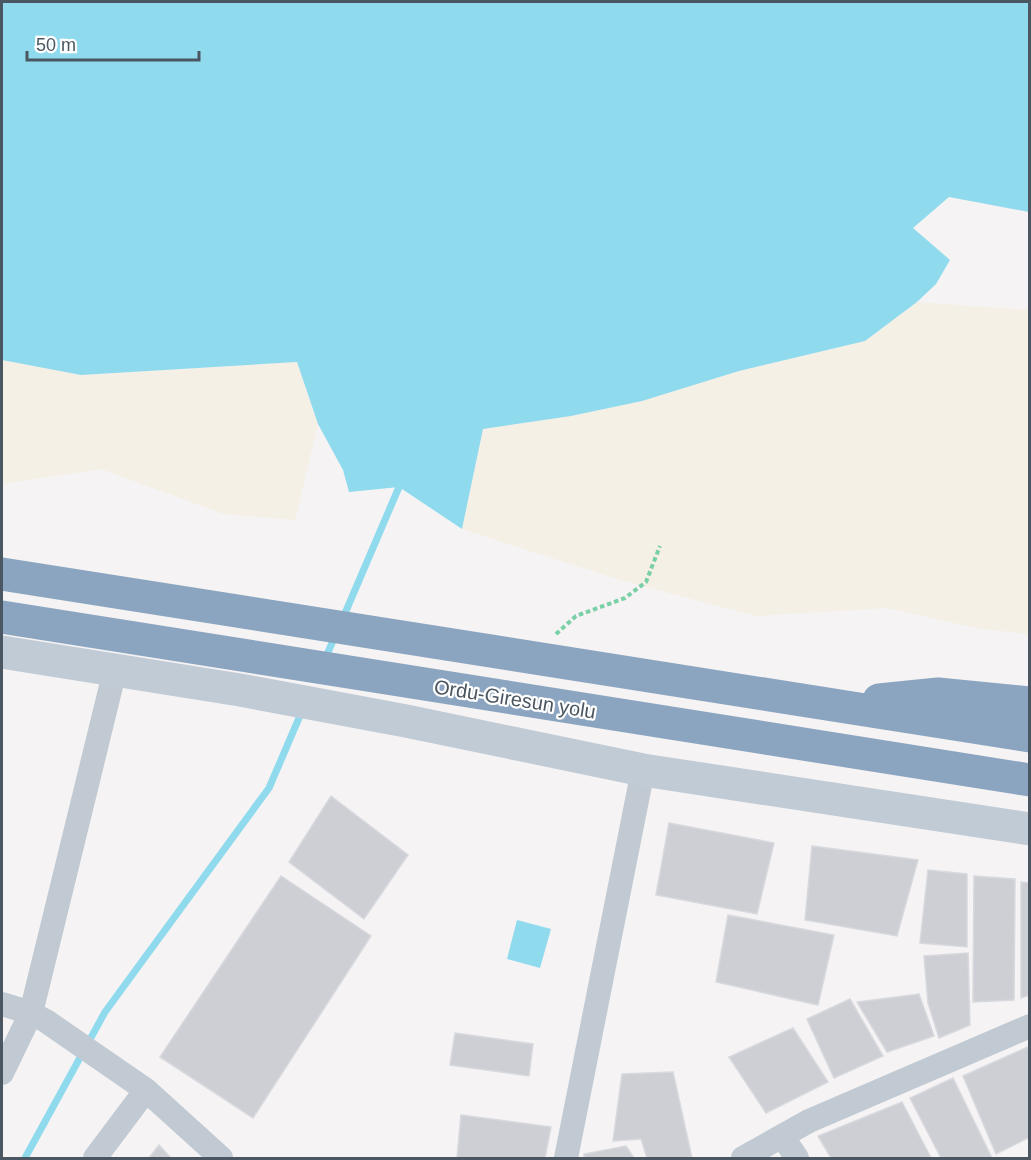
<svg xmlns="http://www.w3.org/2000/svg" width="1031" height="1160" font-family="Arial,sans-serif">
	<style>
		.sand { fill: #f5f0e5 }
		.water { fill: #90daee }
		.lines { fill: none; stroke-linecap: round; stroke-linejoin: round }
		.stream { stroke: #90daee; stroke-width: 7 }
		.building { fill: #cdcfd5; stroke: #d7d9de; stroke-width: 1.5 }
		.path { stroke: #7ad0a6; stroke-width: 4; stroke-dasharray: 4.5 3; stroke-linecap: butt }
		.street { stroke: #c1cad2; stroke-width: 24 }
		.secondary { stroke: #c1cbd6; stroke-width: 33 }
		.highway { stroke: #8ba5c1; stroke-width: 33 }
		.labels { text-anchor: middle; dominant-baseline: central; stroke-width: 4.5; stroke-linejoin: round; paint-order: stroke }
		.street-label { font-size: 20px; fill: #4a5661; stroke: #fff }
	</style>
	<rect width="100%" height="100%" fill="#f5f3f3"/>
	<path class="sand" d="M917,302L1029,310V634L981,629L887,608L756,616L620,580L462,529L483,429L571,416L642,401L739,371L865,341Z
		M2,360L81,375L297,362L318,424L295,520L224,514L101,469L2,484Z"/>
	<path class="water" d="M2,2H1029V212L949,197L913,228L950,260L936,284L917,302L865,341L739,371L642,401L571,416L483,429L462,529L399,487L349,492L343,470L318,424L297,362L81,375L2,360Z
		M517,920L551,929L540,968L507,959Z"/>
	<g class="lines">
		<path class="stream" d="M343,618L399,487
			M325,659L335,636
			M25,1158L105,1012L269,788L302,711"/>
	</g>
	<path class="building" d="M331,796L408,855L364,919L289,862Z
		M669,823L774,843L757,914L656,895Z
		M812,846L918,860L897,936L805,920Z
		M928,870L967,874V947L920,943Z
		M281,876L371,936L253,1118L160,1057Z
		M974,876L1015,879L1014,1000L973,1002Z
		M1021,882L1030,883V995L1021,998Z
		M728,915L834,935L818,1005L716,982Z
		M968,953L970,1025L939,1038L928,1003L924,956Z
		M919,994L934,1036L887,1052L857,1002Z
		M850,999L883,1056L834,1078L807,1019Z
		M793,1028L828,1082L766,1113L729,1057Z
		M455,1033L533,1044L529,1076L450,1065Z
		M1030,1046V1137L996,1154L963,1076Z
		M673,1072L692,1158H647L641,1139L613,1141L622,1074Z
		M953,1078L992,1158H941L910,1098Z
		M902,1102L931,1158H831L818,1136Z
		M461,1115L551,1127L545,1158H457Z
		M159,1145L171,1158H149Z
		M626,1146L634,1158H584V1154Z"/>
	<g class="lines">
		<path class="path" d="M556,634L576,616L625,598L646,582L660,546"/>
		<path class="street" d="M2,1004L31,1013L46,1021L146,1090L221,1158
			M2,1073L31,1013L115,670
			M782,1136L797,1158
			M95,1158L146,1090
			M566,1158L643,770
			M743,1158L809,1121L1030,1026"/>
		<path class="secondary" d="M2,652L240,690L406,721L643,770L1030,829"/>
		<path class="highway" d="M2,574L1030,736
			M2,617L1030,780
			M879,700L938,694L1030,703"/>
	</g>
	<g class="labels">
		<g class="street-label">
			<text transform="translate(515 699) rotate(9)">Ordu-Giresun yolu</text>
		</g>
	</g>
	<rect width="1031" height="1160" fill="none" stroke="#4a5661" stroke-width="6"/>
	<path d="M27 51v9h172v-9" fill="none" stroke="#4a5661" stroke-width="3"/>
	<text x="36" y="51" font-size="18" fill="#4a5661" stroke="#ffffff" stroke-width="4.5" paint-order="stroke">50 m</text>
</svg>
